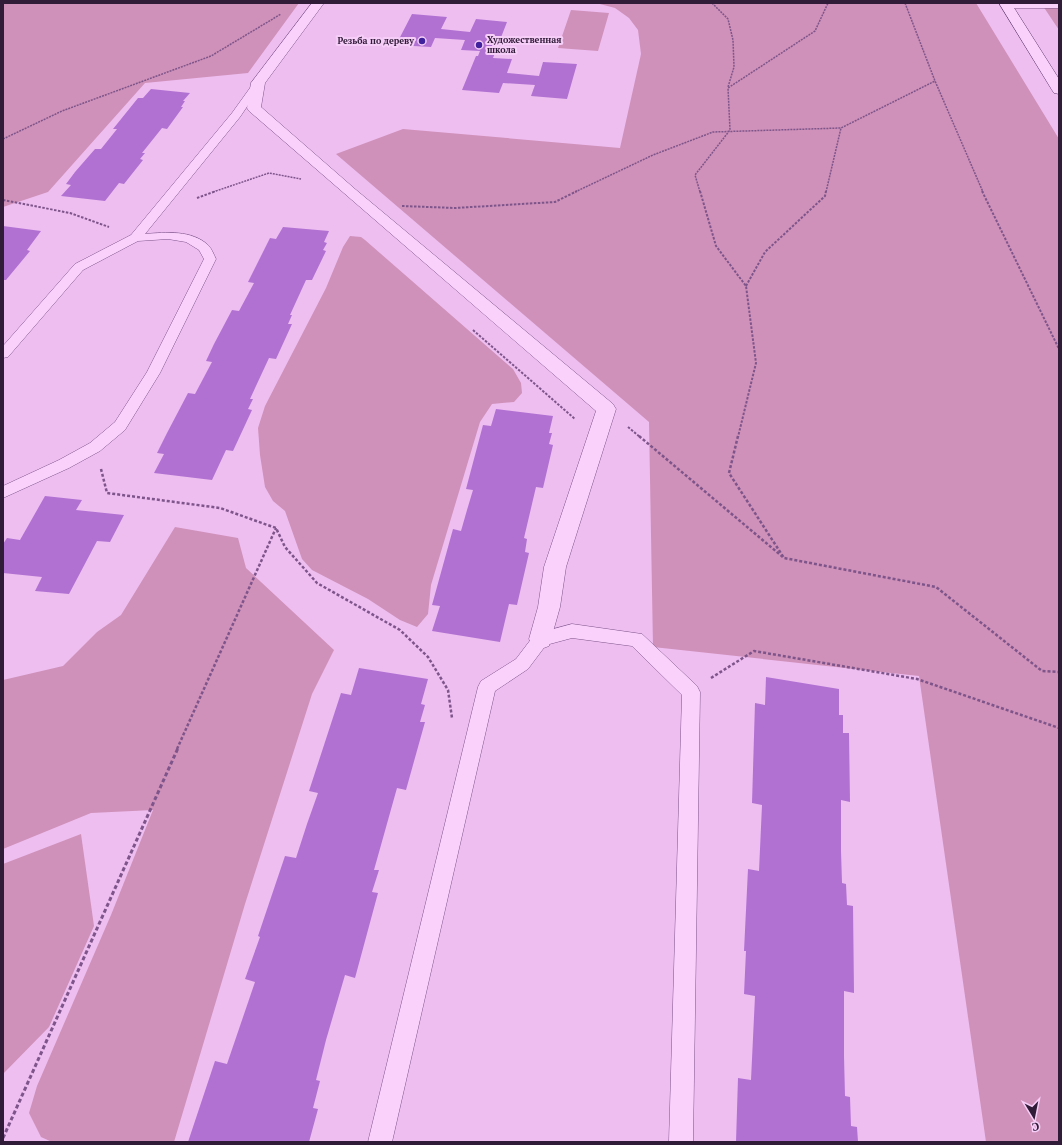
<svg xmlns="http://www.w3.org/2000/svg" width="1062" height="1145" font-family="'PT Serif',serif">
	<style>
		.green { fill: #cf91b9 }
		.building { fill: #b171d2 }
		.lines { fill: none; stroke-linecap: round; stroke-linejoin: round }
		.lane-casing { stroke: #7e558a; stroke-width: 1 }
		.street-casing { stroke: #7e558a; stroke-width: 1 }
		.secondary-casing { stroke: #5f396c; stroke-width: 1 }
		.path-far3 { stroke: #7e558a; stroke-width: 1.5; stroke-dasharray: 2 1; stroke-linecap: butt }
		.path-far2 { stroke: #7e558a; stroke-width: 2; stroke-dasharray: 2.5 1.5; stroke-linecap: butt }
		.path-far1 { stroke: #7e558a; stroke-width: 2.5; stroke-dasharray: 3 2; stroke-linecap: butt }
		.path { stroke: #7e558a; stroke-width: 3; stroke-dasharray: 4 2.5; stroke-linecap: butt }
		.lane { fill: #f9d1fb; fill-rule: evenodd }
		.street { fill: #f9d1fb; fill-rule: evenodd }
		.secondary { fill: #f9d1fb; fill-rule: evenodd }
		.poi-dot { fill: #3f219d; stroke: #f6cef8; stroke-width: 1.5 }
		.labels { text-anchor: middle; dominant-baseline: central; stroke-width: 4; stroke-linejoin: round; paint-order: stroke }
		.far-poi-label { font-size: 9px; font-weight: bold; fill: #301b38; stroke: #f6cef8; text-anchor: start }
	</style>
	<rect width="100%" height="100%" fill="#eebef1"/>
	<path class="green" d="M3,3H299L248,73L145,83L48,192L3,207Z
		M596,3H976L1059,139V1142H986L919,676L653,647L649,422L336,154L403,129L620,148L641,54L638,30L629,18L615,8Z
		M1041,3H1059V30Z
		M571,10L609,13L598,51L558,48Z
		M350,236L361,237L365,240L513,369L521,383L522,393L514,402L492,404L480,422L431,585L428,614L417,627L400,620L368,599L312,570L302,559L285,511L273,501L265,487L260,455L258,428L265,406L326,288L343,247Z
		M175,527L238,538L246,568L334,650L312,694L245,904L174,1142H52L41,1137L29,1113L37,1086L111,915L153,810L91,813L3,849V680L63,666L97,632L121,615Z
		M81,834L94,926L49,1027L3,1074V864Z"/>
	<path class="building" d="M412,14L447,17L441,29L470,32L476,19L507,22L493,58L512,59L507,73L539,76L543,62L577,64L567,99L531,96L535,85L503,83L499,93L462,90L476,56H478L480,51L461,50L465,40L435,38L431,47L396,45Z
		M151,89L190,93L183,101H185L181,107H183L167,129L162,128L142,153H145L140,159L143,160L124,184L119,183L105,201L61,196L71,185L66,184L75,172L95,149H101L117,129H113L138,98H143Z
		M3,226L41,231L27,250L30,251L6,280H3Z
		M283,227L329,231L324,242L327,243L323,250L326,251L312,280H306L290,315H292L288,324H292L276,359L269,358L250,399H253L248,409L252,410L233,451L226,450L212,480L154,473L164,454L157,453L167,433L188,393L195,394L212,362L206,361L214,344L232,310L239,311L254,283L248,282L270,238L276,239Z
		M496,409L553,416L549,433H552L549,444L553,445L543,488L536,487L524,538L527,539L525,552L529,553L517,605L509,604L500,642L432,631L440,606L432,605L453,529L461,531L467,510L473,490L466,489L483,425L491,426Z
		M45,496L82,500L76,510L124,515L110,542L97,541L69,594L35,591L42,577L3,573V544L7,538L20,540Z
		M359,668L428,679L421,704L425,705L420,722H425L406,790L397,788L374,870H379L372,892L378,893L355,978L345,975L326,1040L316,1080L320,1081L313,1108L318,1109L309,1142H188L215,1061L227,1064L255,982L245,979L260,937L258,936L285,856L296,858L307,824L318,793L309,791L341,693L351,695Z
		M766,677L839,689V715H843V733H849L850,802L841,800V851L842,883L846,884L847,905L853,906L854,993L844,991V1056L845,1096L850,1097L851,1126L857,1127L858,1142H736L738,1078L751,1080L755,996L744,994L746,951H744L748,869L759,871L762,805L752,803L755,703L765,705Z"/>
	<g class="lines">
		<defs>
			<path id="lane" d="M1003,3H1059V8H1006L1002,5Z
				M258,80L263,83L240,117L145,234C166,232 192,230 208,245C212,249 214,255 216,259L160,373L125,430L100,451L69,468L3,498V486L59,460L90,443L115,422L147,372L204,259L199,250L186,242L168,239L138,241L83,270L8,357L3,358V346L75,264L131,235L232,113L255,81Z
				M572,624L642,634L697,686L700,692L693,1142H669L682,695L632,646L572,638L546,645L528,669L495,691L392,1142H368L478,687L481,681L516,659L535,634Z"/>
			<path id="street" d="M312,3H324L265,83L261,107L355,189L613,404L616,409L566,567L560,607L549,646L541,649L533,646L529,639L538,607L544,567L596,411L249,111L247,108L251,83Z"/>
			<path id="secondary" d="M999,3H1011L1059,79V94L1054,93L1052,90Z"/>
		</defs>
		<use href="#lane" class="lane-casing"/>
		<use href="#street" class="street-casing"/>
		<use href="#secondary" class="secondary-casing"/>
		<path class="path-far3" d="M712,3L728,19L733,40L734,67L728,87
			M905,3L935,81L983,192
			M3,139L62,111L211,56L281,14
			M213,192L269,173L301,179
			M575,192L653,155L713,132L841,128L935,81
			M700,192L695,175L730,130L728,88L815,31L828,3
			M826,192L841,128"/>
		<path class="path-far2" d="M700,191L716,246L746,286L756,363L738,437
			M982,191L1059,349
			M197,198L216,191
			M3,200L70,213L109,227
			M402,206L455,208L555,202L577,191
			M746,286L765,252L825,196L826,191
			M473,330L575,419
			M628,427L640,437"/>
		<path class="path-far1" d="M639,436L784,558L936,587L1042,671L1059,672
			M738,436L729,473L784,558
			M101,469L107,493L220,508L276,528L285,547L317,583L400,630L428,657L448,690L452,718
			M711,678L754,651L917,679L1059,728
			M177,749L276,528"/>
		<path class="path" d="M3,1138L178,748"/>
		<use href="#lane" class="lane"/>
		<use href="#street" class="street"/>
		<use href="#secondary" class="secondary"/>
	</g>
	<g class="poi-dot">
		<circle cx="422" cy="41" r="4"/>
		<circle cx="479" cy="45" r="4"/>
	</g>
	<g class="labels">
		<g class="far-poi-label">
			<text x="487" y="40">Художественная<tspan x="487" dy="10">школа</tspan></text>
			<text x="414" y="41" text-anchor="end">Резьба по дереву</text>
		</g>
	</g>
	<rect width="1062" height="1145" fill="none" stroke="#301b38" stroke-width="8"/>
	<g transform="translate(1034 1117) rotate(170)" stroke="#f6cef8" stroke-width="3" paint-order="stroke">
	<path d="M0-3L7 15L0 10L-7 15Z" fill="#301b38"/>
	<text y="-6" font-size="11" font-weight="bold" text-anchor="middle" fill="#301b38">С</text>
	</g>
</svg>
